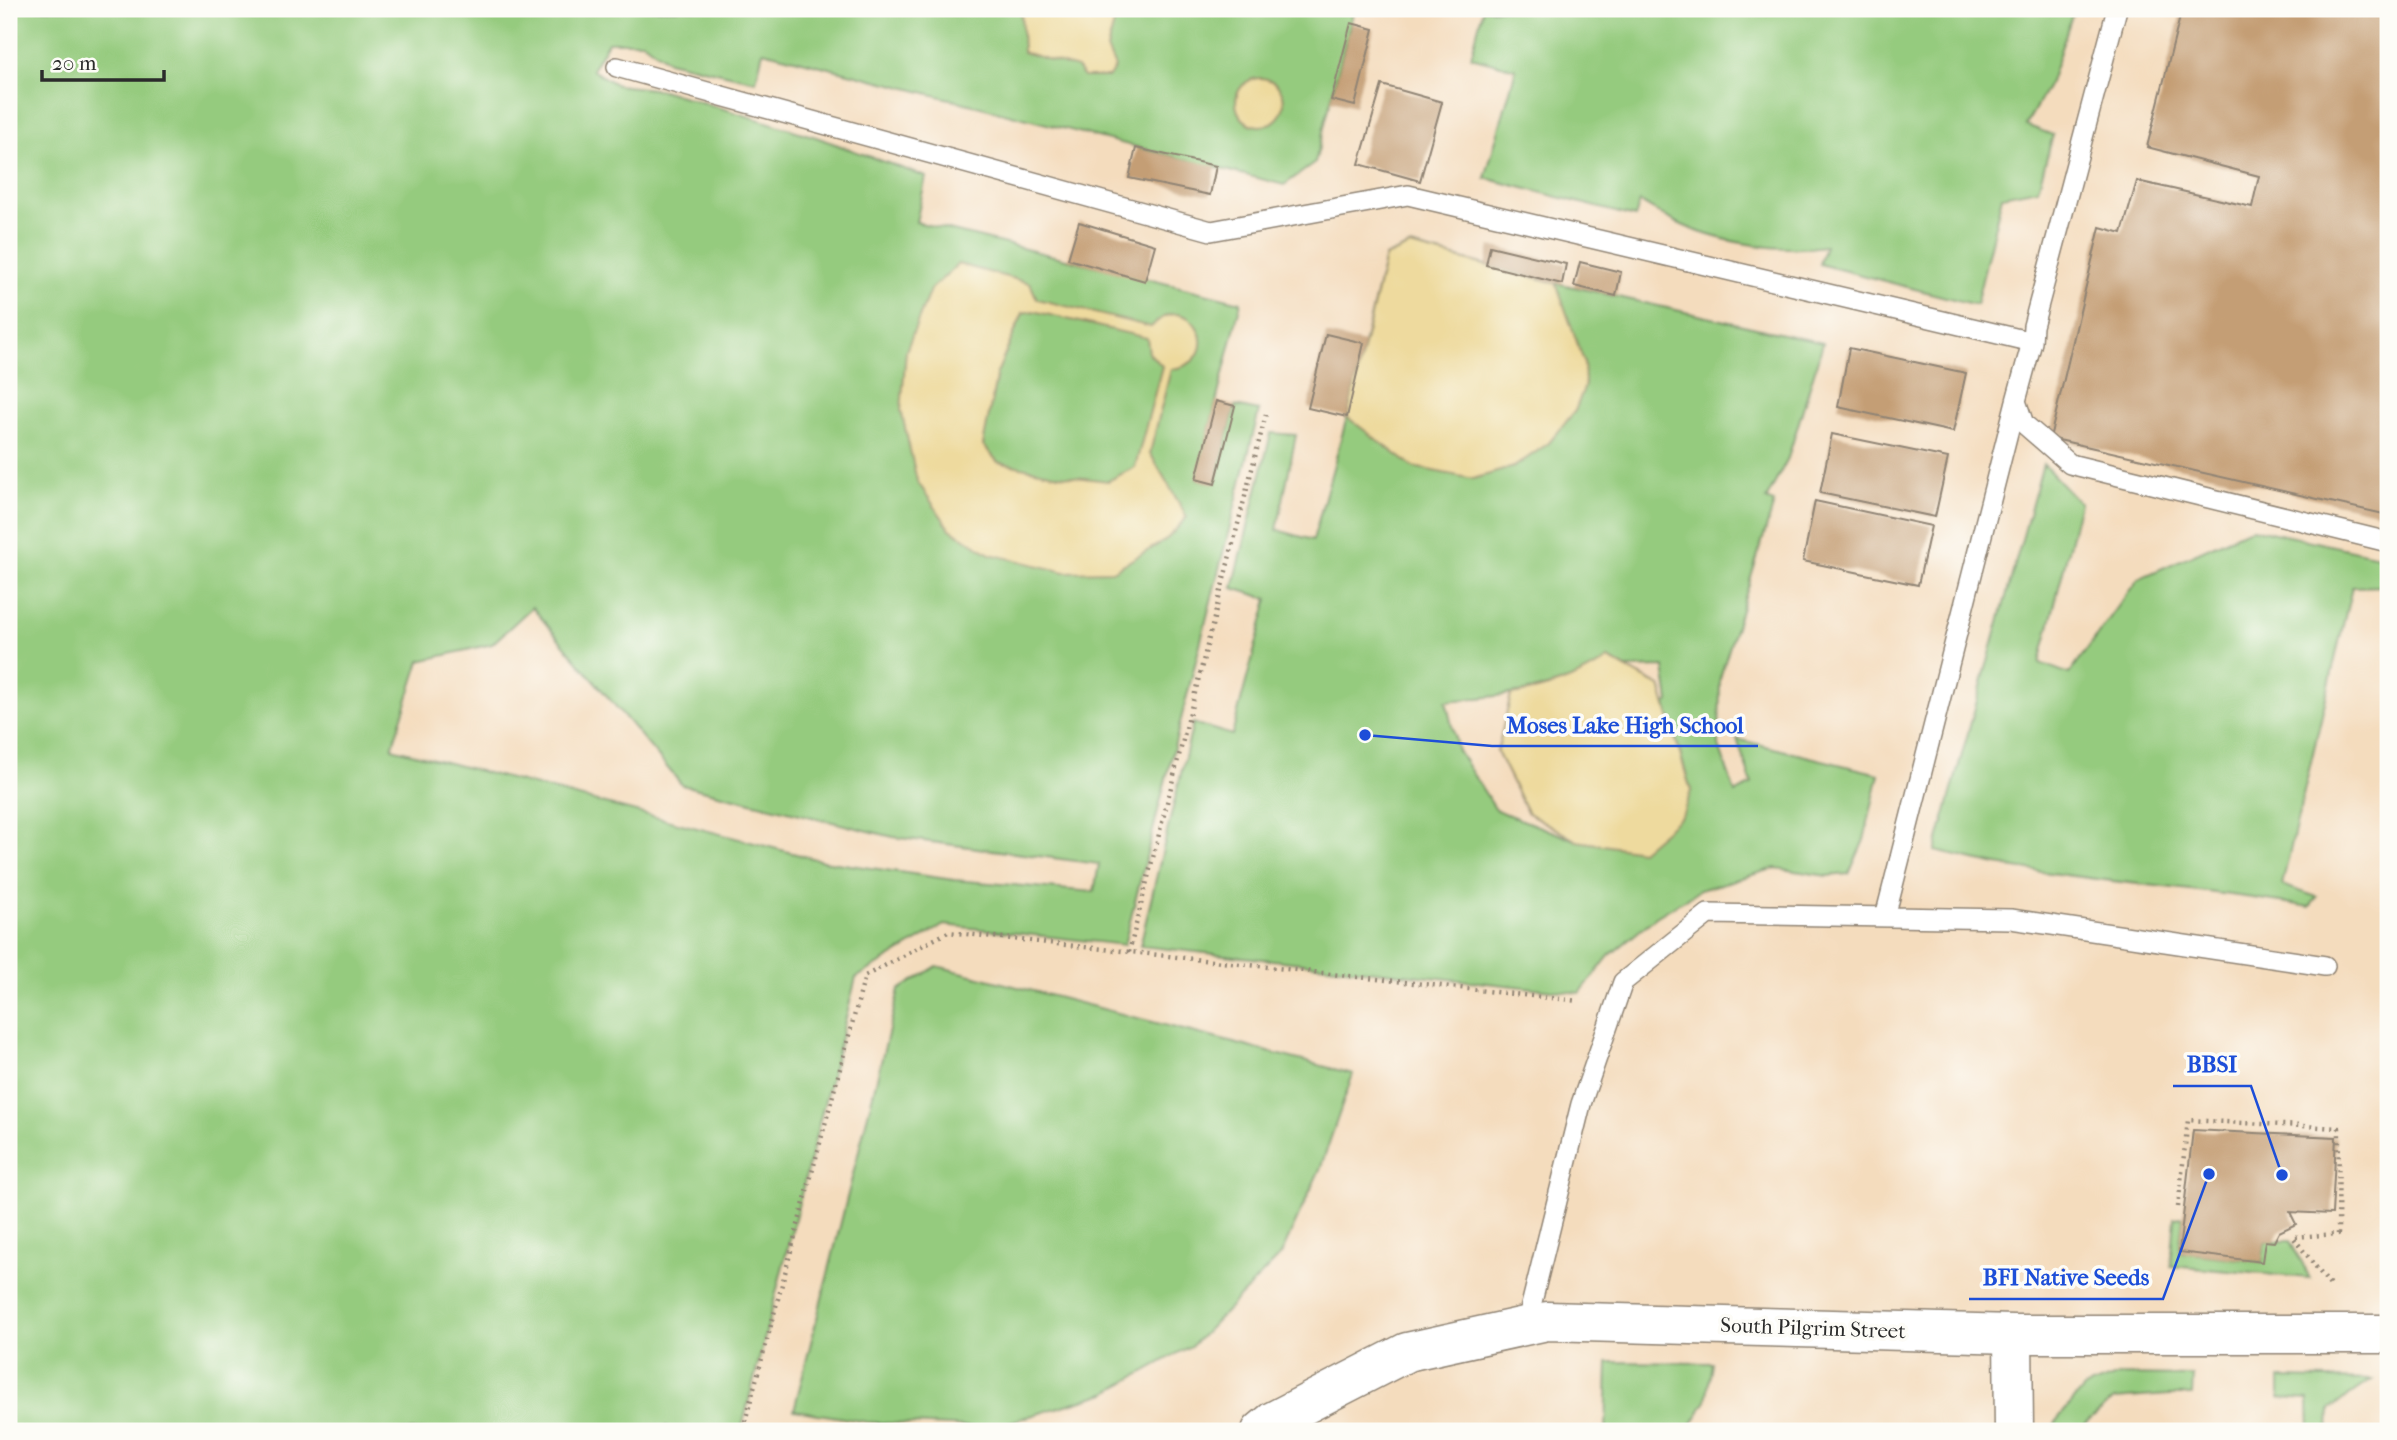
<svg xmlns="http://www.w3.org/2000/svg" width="2397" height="1440" font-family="'IM FELL French Canon',serif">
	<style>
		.green { fill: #95cb7e; stroke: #607b54; stroke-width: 2; fill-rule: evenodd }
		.sand { fill: #eeda9e; stroke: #8c8264; stroke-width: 2; fill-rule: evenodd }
		.building { fill: #c49e75 }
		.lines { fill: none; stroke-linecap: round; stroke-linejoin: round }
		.service-casing { stroke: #908474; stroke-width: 22 }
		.minor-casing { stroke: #908474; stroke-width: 41 }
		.path { stroke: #908474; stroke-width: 4.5; stroke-dasharray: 2 5; stroke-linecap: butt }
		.service { stroke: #fff; stroke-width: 19 }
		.minor { stroke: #fff; stroke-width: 38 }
		.labels { text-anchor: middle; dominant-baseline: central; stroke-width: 7; stroke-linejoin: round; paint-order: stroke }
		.street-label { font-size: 21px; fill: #2b2b2b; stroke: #fdfcf7 }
		.leader { fill: none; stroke: #1d4ed8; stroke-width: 2.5 }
		.callout-dot { fill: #1d4ed8; stroke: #fdfcf7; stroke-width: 2.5 }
		.callout-label { font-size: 23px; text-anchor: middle; font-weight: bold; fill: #1d4ed8; stroke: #fdfcf7; stroke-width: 7; stroke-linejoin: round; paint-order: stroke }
	</style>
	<rect width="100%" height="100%" fill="#fdfcf7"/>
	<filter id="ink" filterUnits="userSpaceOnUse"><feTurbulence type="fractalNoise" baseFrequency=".0143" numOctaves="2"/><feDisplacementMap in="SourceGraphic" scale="14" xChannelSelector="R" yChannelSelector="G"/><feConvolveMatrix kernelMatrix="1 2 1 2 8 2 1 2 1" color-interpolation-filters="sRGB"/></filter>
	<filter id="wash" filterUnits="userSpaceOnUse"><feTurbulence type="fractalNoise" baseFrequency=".00686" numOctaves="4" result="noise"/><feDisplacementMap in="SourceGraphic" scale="28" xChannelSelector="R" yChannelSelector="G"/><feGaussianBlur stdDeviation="1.57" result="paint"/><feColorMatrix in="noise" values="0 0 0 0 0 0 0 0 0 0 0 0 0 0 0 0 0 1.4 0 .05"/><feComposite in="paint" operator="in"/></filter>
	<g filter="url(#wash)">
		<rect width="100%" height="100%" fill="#f4dcbd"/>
		<path class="green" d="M9,9H1354L1315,163L1284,185L763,51L756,81L668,61L642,42H608L592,70L617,85L662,90L816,137L926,177L916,222L1241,302L1197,479L1215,483L1235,406L1259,411L1124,945L944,925L856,978L741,1431H671L666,1426L664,1431H9ZM532,607L682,785L893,837L1099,864L1094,892L954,880L823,861L392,748L420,661L492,644Z
			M1483,9H2074L2050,82L2026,125L2053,135L2038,189L2002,196L1976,305L1819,264L1825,246C1780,253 1714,242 1674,221C1662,215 1651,208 1640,202L1635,217L1485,178L1516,69L1471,57Z
			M1410,246L1556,283L1823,343L1788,458L1766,500L1774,503L1720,678L1719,746L1735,793L1752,784L1737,739L1879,774L1864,840L1849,874L1827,876L1776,868L1700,890L1656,917L1609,956L1580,993L1140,946L1193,723L1232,735L1268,599L1233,588L1271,433L1296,435L1277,530L1313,540L1347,417L1385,257ZM1608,659L1626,668L1664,667L1669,702L1666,704L1691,791L1577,841L1496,810L1458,751L1446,701C1503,696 1560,693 1608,659Z
			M2043,464L2080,503L2040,663L2069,674L2138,579L2252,528L2388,558V586L2352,587L2282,885L2317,897L2310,907C2208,889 2105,883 2003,866C1980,862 1957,856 1935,851Z
			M937,966L1353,1074L1320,1169L1281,1255L1194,1344L1106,1393L990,1428L867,1422L794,1410L899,990Z
			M2183,1217L2179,1252L2262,1262L2265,1241H2290L2310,1278L2171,1266L2175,1218Z
			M1608,1362L1712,1363L1706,1401L1691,1425L1690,1431H1606Z
			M2119,1375L2193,1376L2192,1395H2169L2114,1399L2077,1431H2053L2056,1421L2084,1388Z
			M2280,1378L2372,1380L2330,1409L2329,1431H2310L2309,1400L2280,1398Z"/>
		<path class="sand" d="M1021,9H1118L1107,49L1115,67L1109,77H1084L1077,68L1023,52Z
			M1236 102a24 24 0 1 1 48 0a24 24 0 1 1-48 0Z
			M1410,246L1556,283L1584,362L1585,385L1575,411L1549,443L1514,467L1473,479L1413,467L1347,417L1385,257Z
			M958,264L1030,283L1037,299L1151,327C1191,284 1230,362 1171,369L1150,453L1187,517L1166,540L1112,571L1065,572L990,554L950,529L917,481L901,410L906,351L930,290ZM1033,311L1147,338L1149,353L1162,366L1135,467L1108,481L1059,475L998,462L983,445L997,373L1023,313Z
			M1608,659L1660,686L1691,791L1682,816L1641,851L1577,841L1527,812L1497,752L1511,695C1544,691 1581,678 1608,659Z"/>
		<g id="blocks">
			<path class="building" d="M2182,9H2388V515L2050,438L2100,227L2122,233L2137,181L2252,207L2259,176L2147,147Z
				M1351,23L1374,29L1355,106L1331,100Z
				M1382,85L1442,102L1420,181L1359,164Z
				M1136,148L1216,166L1210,195L1129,178Z
				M1079,222L1155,245L1145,281L1068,259Z
				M1490,246L1566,264L1562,284L1486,265Z
				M1580,262L1621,272L1616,296L1574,286Z
				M1326,334L1364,343L1347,417L1308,408Z
				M1849,348L1966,373L1953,432L1838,407Z
				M1216,401L1235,406L1215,484L1196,479Z
				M1832,434L1948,458L1935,517L1820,493Z
				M1815,501L1931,526L1918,585L1803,561Z
				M2193,1130L2336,1137L2332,1214L2290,1212L2296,1224L2279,1232L2274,1242L2265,1241L2262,1262L2179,1252Z"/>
		</g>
	</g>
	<g filter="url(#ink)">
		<use href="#blocks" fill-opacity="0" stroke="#908474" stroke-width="2"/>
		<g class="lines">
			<defs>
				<path id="service" d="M2117,9L2033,326L2032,342L2016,401L2024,424L2070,464L2388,542
					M617,67L1211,231L1408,195L2032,342
					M1885,917L2016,401
					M1526,1326L1581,1104L1623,982L1708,914L2011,919L2325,966"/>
				<path id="minor" d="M2013,1334L2014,1431
					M1261,1431L1273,1421L1407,1352L1547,1321L2013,1334H2388"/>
			</defs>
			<use href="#service" class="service-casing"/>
			<use href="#minor" class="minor-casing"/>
			<path class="path" d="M1129,952L1266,414
				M2178,1207L2188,1120L2339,1128L2338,1234L2293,1237L2332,1288
				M749,1431L743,1429L865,976L948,932L1578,1001"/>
			<use href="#service" class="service"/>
			<use href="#minor" class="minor"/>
		</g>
	</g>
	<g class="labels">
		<g class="street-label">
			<text transform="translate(1813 1328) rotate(2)">South Pilgrim Street</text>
		</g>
	</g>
	<path class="leader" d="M1365 735L1492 746H1758M2282 1175L2251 1086H2173M2209 1174L2163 1299H1969"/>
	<g class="callout-dot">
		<circle cx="1365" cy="735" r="7"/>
		<circle cx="2282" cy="1175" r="7"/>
		<circle cx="2209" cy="1174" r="7"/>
	</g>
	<g class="callout-label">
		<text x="1625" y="733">Moses Lake High School</text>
		<text x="2212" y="1072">BBSI</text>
		<text x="2066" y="1285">BFI Native Seeds</text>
	</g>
	<rect width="2397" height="1440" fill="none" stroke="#fdfcf7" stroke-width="35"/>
	<path d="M42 70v10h122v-10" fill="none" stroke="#2b2b2b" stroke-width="3.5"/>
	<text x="52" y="70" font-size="21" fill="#2b2b2b" stroke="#fdfcf7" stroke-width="5" paint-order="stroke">20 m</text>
</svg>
